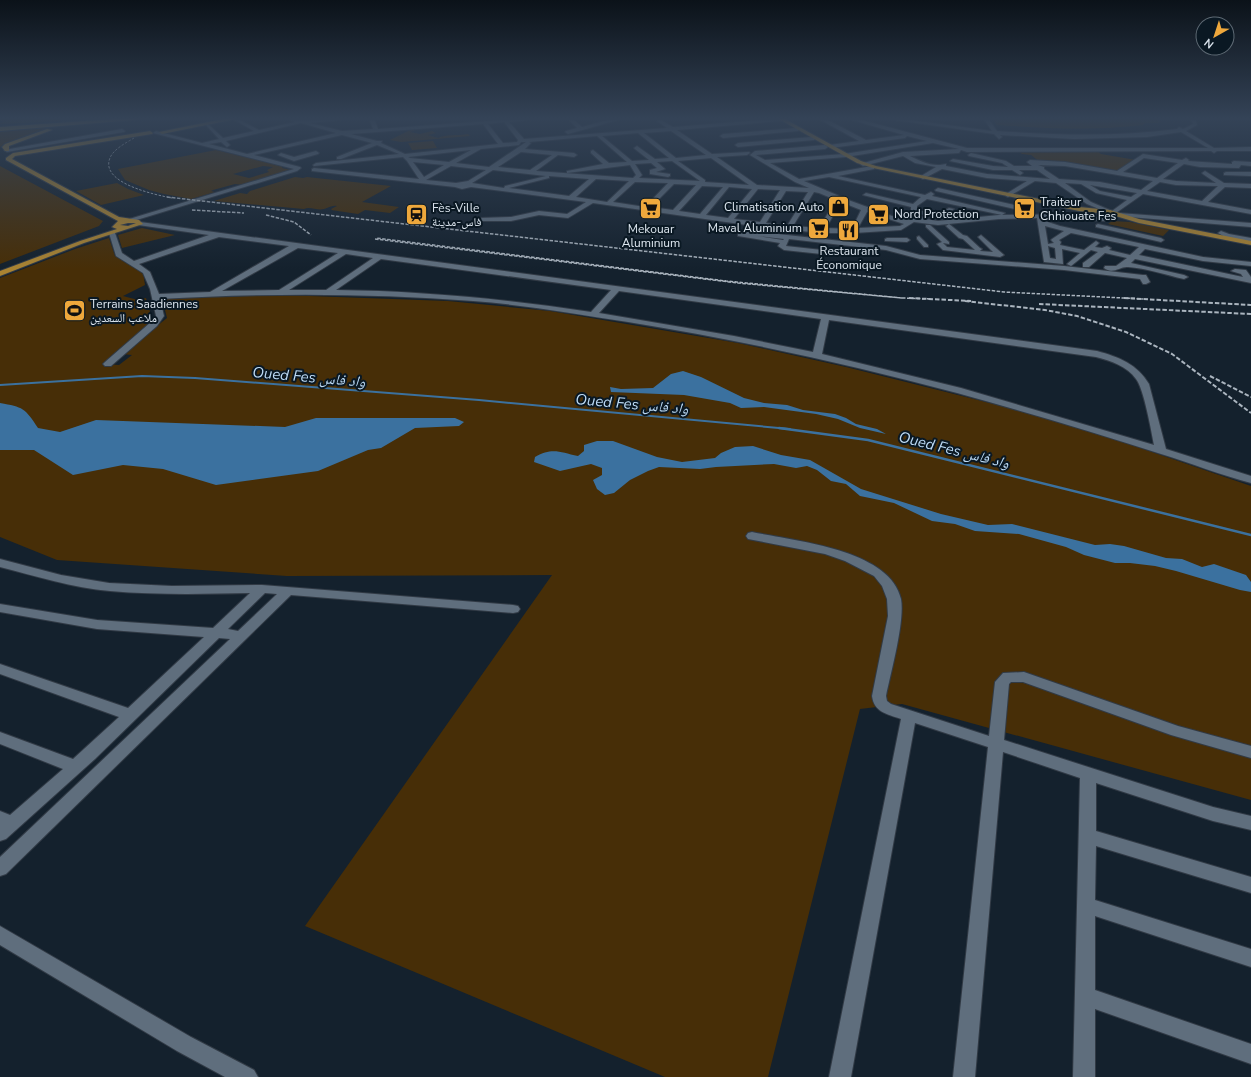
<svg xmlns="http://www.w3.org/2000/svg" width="1251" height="1077" font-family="'Nunito Sans','Noto Naskh Arabic',sans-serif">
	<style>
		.green { fill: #472e07; fill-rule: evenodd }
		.water { fill: #3b719f }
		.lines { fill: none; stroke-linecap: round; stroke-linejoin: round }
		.stream-far1 { stroke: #3b719f; stroke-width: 2 }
		.stream { stroke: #3b719f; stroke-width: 2.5 }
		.minor-casing { stroke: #313a45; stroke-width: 2 }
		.major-casing { stroke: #313a45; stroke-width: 2 }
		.minor { fill: #5f6e7d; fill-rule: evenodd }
		.major { fill: #a98332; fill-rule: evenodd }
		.rail-far2 { stroke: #abb5bf; stroke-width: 1; stroke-dasharray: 2.5 1.5; stroke-linecap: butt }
		.rail-far1 { stroke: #abb5bf; stroke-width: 1.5; stroke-dasharray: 3.5 1.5; stroke-linecap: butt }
		.rail { stroke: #abb5bf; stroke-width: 2; stroke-dasharray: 4.5 2; stroke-linecap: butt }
		.labels { text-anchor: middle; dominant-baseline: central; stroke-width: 4; stroke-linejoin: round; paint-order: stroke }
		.far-poi-label { font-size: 12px; fill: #dce5ee; stroke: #0a1823; text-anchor: start }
		.water-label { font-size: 15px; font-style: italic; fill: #bddbf6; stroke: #0a1823 }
	</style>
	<rect width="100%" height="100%" fill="#14212d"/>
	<path class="green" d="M0,118H85V119L98,118L68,120L76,119H60V121L0,124L4,121H0Z
		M992,118H1151L1161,121L1158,123H1145L1143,125C1095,131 1046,128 997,125Z
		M49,127L51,128L5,144L0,147V130Z
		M421,128L410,132L420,134L432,131L436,133L428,135L438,138C445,134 458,136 468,134L470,136L401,142L390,140L412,129Z
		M433,141L437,148L412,150L408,143Z
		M216,150L283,166L282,168L291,170L244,185L235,184L213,190L211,191L215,192L191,199L164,194L149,190L125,180L118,169ZM263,166L273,167L267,170L269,172L249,178L233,174Z
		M1018,151H1097L1101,154L1136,160L1118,172L1040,162L1031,155L1022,154Z
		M0,166L103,221L99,226L0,264Z
		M295,177L303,178L307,177L391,186L362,202L399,207L390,213L365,210L358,214L331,210L332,209H331L337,206C331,205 329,208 324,209C317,211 310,206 304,209L214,201L240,193L247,194L250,191Z
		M117,183L128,189L144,195L101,205L76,191Z
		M1112,221L1130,222L1169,230L1163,236L1108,224Z
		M142,228L175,235L122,248L118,235Z
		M109,238L115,256L143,272L145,285L123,296L138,300L146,298L153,322L104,364L119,365L132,355L122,354L167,318L162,298L282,295L448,301L550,311L738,343L846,367L1062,421L1251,486V800L902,704L860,709L768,1077H665L305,926L552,575L287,576L57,560L0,537V278L75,249Z"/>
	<path class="water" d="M683,371L701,377L744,398L764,403L787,405L803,410L835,414L846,418L856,424L877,429L886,434L860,428L838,419L816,414L764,407L741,408L730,403L684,395L611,392L610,387L621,389L653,388L671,374Z
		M0,403C23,407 25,408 38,428L60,432L96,420L285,427L316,418H455L464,422L459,426L415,428L381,448L368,450L318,471L216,485L163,469L123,465L73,475L34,450H0Z
		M597,441H613L657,457L682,462L715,458L721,453L735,447L753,446L781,455L810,460L861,489L941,514L988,525L1012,524L1095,545L1110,544L1124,546L1166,558L1182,559L1202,567L1214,564L1246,575L1251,582V592L1240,590L1176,571L1155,566L1130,563H1115L1084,555L1066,547L1019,534L975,531L955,524L932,521L894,503L860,496L846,484L831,481L817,470L807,466L796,468L774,464L716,467L700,469L659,467L648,471L630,480L614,493L605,495L597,489L593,480L602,475V468L591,464L560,471L534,462L535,457C552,447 560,452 578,456L584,451V445Z"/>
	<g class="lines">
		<path class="stream-far1" d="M0,385L142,376L195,378L479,400L790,429"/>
		<path class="stream" d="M779,428L868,440L1251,535"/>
		<defs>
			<path id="minor" d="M231,118H236L259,130L295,122L285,118L302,120L358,118L310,123L342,131L373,129L369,118H374L378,129L502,120L501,118H545L509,122L524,139L667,128L657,121L659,119L673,127L787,118H814L677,130L712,154L749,152L750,153L747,155L717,157L757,185L809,188L795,182L750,155L755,151L825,145L828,147L825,149L756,155L765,160L844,154L927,141L907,136L905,138L831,148L828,146L829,145L859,141L817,118H824L866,140L904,135L845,118H854L967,148H1208L1181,132L1147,137L1074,139L1000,135L1002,137L999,139L994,134L880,118H896L992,131L983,118H988L997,131C1057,135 1117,137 1177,129L1179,127L1183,129L1193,124L1190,118H1195L1197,125L1186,131L1214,148L1251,147V151H1217L1214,153L1211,151L967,152L961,150L959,153L910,156C918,160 930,166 940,165C942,165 944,164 946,164V166L987,174L1050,179L1037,170H1019L1023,173L1020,175L1012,170H993L950,161L953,159L993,166L1008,167L1002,163L969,156L968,155L971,153L1006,161L1014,166H1032L1027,162L1030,160L1065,162L1117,171L1143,154L1182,160L1186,158L1189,160L1188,161L1232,164V162L1234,161L1251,162V166L1241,165L1239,168L1200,167L1184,164L1163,179L1176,181L1216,183L1203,174L1202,173L1205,171L1224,183L1251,184V188L1225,187L1208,202L1251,210V214L1143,194L1113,215L1087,204L1056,183L1035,181L1008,197L1006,196V194L1027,181L987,178L942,169L923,179L921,178V176L936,167L915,163L903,156L863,166L860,164L903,152L959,149L933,143L846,157L770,163L799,179L872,166L874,167V169L838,176L925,195L931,192L934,194L932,196L1005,213L1002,215L927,199L917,206V210L938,214L949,208L954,209L939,218L920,214L925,219L938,221L999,215L1095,214L1096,215L1095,217H1105L1108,219L1105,221L1085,220L1083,219L1082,217L1043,218L1048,222L1060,226L1203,257L1251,262V266L1203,261L1145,249L1139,255L1243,277L1241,274L1231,271L1235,269L1246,270L1251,277V283L1135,259L1131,263L1184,275L1188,277L1184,279C1166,275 1146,268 1128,267C1120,266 1113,275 1104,268L1105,266H1116L1127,258L1105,253L1089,267H1083V263L1098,252L1091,250L1071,266L1067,264L1080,253L1062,249L1063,264L1044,262L1037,218L999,219L938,225L914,222L901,230L854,233H821L761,227L593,203L568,218L539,215L511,221H481L478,219L479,218L511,217L539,211L567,214L586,202L471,187L462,189L455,187L312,171V169L314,168L419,179L407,161L403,157L314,166L313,165L316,163L399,154L377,145L341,159H337V157L372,143L342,135L254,155L300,167L301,168L297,171L130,222H126V220L294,169L153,133L156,131L202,143L219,139L205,124L207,123L223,138L254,131ZM504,122L518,140L517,142L503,143L488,124ZM301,123L336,133L247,154L209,144L221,142L227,147L230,145L226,141ZM483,124L498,144L405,154L381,143L382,141H377L351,134ZM671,131L706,155L676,158L644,133ZM638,133L669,158L655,159L637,146L634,148L635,149L649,160L632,161L602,136ZM597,136L627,162L609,163L593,150L591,151V153L603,164L567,171V173L630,165L636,175L633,178L536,171L558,155L574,157L577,155L574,153L525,149L531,143L529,142ZM521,142H526L489,167L456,163L481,149L519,145ZM471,150L449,162L410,158L408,157ZM521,152L552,155L530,170L498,167ZM711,158L749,185L705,182V180L678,161ZM1144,158L1178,163L1157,178L1123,172ZM672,161L700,181L639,178L642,175L635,164L651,163L657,168L650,170V174L668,177L670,176V174L656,172L665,169L657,162ZM413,162L444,165L424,177ZM1038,165L1065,166L1153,181L1141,190L1100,182L1059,179L1044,169V167ZM451,166L486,170L468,181L456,183L426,180ZM493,170L546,176L505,186L504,188L472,183ZM549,176L589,179L569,196L509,188L549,178ZM829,177L921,197L913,204L866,193L863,195L911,207V212L917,218L907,220L892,216L851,201L804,181ZM596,179L629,181L607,202L576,197ZM635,182L668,183L645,207L613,202ZM1160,182L1176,185L1218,186L1202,201L1147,191ZM1065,183L1081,184L1096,193L1127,200L1112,211L1091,202ZM674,184L696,185L673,210L651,207ZM1090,185L1137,193L1131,197L1100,191ZM702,186L723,187L700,214L679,211ZM729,187L752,189L728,218L706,215ZM758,189L780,190L760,222L734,219ZM786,191L808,192L787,226L766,223ZM814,192L819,193L836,200L819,228L793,226ZM841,202L861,210L852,229L826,228ZM867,212L904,224L900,226L858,228ZM1045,226L1064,231L1052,239L1051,240L1054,243L1048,244ZM1071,233L1139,247L1130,255L1109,250L1111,248L1107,246L1102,248L1095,247L1099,243L1096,241L1084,250L1060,245L1061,242L1059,240ZM1048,246L1055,248L1056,259L1050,258Z
				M567,118H572L582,127L615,118H625L568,134L565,132L566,131L577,128Z
				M796,128L799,130L798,131L723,138L720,136L723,134Z
				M122,129L125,131L124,132L7,152L4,150Z
				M812,137L815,139L814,140L738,147L735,145L738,143Z
				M316,151L319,153L318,154L294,161L278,155L281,153L294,157Z
				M1226,172H1251V176L1224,175V173Z
				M938,188L1028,208L1031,210L1028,212L936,191L935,190Z
				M1119,213L1251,223V227L1117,216V214Z
				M140,222L1097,351C1119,357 1137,364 1149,384L1166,449L1251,476V483C1220,475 1191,463 1161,454C1093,432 1025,412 957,393C849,364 739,340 628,322C577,314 525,305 473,301C368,293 265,293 160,299L164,316L157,326L111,366H105L103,364L105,362L151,322L156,316L150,289L143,273L116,256L109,233L110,232L115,233L122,253L134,261L209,235L138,225L137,224ZM219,237L289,246L210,292L159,294L150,272L139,264ZM298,248L338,253L279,290L222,291ZM346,254L373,258L326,290H289ZM381,259L611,290L591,312C506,299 421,291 336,290ZM619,291L821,319L813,352L734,336L599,313ZM829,320L1096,357C1111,361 1127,366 1136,379C1144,389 1151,430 1154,445L961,388L822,354Z
				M949,224L963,235L967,236L980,248L982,249L980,251L993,252L978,237L981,235L1004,255L1000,257L943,250L937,244L942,242L926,227V225H930L949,242V244L943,243L947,247L975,250L963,239L959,238L947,227L946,226Z
				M1098,224L1161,238L1164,240L1161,242L1096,227V225Z
				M743,230L886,246L920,255L1064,266L1143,275H1146L1150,282L1146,284H1143L1140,279L1064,270L920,259L886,250L789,239L786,246L831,251L835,253L831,255L784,250L778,246L780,243L738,236V234ZM757,236L784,239L783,240Z
				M1221,231L1229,234L1251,238V242L1225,237L1218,233Z
				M919,236L928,245V247H924L917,239V237Z
				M887,238H907L910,240L907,242L885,241V239Z
				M752,532C794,541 890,549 901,599C905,621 891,672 886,696L887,701L891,704L989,736L995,682L1003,673L1024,672L1178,726L1251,746V758L1171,735L1023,682H1011L1009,684L1004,740L1213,807L1251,816V830L1213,821L1096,783V831L1251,877V893L1096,846L1095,900L1251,949V967L1095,916V990L1251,1044V1064L1095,1009V1077H1073L1080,778L1003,752L975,1077H953L988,747L915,723L851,1077H829L901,719C887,714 874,712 872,696L888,616L887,599L882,586L874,576L845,561L825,554L748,539L746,536L748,533Z
				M0,559L61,575L109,583L172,586L262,585L513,605L518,606L520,609L518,612L513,613L291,595L6,874L0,876V857L230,639L219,638L95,759L6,839L0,841V811L10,815L63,769L0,744V732L73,759L119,717L0,674V664L128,708L204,637L97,629L0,612V604L97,620L213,628L250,593C203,594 156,595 110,591C73,588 36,576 0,567ZM265,593L277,594L238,631L228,629Z
				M0,926L191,1037L254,1070L258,1077H225L177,1051L0,945Z"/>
			<path id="major" d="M128,118H157L0,131V127Z
				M228,118H241L162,134L159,132Z
				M777,118H783L861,161L876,166L1079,207L1110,210L1139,219L1251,241V245L1139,223L1109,214L1079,211L873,168L857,163Z
				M47,129L52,130L9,146V151H5L2,147L5,144Z
				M150,131L153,133L152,134L15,156L12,159L119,217L139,220L143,224L84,243L0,276V271L80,241L117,229L112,227L118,221L6,160V158L13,153ZM128,223H136L128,226L120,225Z"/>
		</defs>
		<use href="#minor" class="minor-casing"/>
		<use href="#major" class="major-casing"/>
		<use href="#minor" class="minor"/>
		<use href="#major" class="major"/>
		<path class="rail-far2" d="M134,138C126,143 111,150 109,161C104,184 156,195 172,198"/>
		<path class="rail-far1" d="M167,197L1004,292L1143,299
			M192,210L244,213
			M266,215L294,222L311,235
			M375,239L738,283L902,298L726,281L376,238
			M902,298L932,299"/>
		<path class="rail" d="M909,298L971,301
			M1124,298L1251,305
			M965,301L1045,310L1077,316L1126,332L1172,354L1251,413
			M1039,304L1251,314
			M1210,376L1251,397"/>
	</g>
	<linearGradient id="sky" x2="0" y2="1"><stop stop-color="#0b1219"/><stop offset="0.44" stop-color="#344357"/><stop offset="1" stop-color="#344357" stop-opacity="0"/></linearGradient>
	<rect width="1251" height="269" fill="url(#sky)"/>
	<defs>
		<symbol id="shop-square" viewBox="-11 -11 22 22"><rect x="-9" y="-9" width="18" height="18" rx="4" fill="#eea83c" stroke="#0a1823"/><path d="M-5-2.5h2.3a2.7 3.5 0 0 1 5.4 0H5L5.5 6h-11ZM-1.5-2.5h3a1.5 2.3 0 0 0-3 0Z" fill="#111"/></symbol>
		<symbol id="supermarket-square" viewBox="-11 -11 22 22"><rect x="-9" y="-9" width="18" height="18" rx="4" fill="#eea83c" stroke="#0a1823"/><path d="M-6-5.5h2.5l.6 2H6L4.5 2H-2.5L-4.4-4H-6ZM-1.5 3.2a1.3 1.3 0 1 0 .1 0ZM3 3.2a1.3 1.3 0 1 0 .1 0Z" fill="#111"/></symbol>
		<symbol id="station-square" viewBox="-11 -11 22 22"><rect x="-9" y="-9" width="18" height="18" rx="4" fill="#eea83c" stroke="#0a1823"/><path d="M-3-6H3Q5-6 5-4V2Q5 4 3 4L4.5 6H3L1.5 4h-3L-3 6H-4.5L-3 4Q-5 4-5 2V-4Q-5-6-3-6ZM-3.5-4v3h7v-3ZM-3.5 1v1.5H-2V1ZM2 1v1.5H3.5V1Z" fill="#111"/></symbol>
		<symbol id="restaurant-square" viewBox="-11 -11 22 22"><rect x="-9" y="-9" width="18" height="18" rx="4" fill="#eea83c" stroke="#0a1823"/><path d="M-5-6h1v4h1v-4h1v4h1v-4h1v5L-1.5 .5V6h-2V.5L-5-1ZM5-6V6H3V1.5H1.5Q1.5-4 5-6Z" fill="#111"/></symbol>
		<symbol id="stadium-square" viewBox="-11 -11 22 22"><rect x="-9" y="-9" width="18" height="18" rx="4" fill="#eea83c" stroke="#0a1823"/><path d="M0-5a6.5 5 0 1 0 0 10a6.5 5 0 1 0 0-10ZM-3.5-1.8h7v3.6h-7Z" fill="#111"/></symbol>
	</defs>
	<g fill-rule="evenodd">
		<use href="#shop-square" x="826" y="194" width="25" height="25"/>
		<use href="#supermarket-square" x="638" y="196" width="25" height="25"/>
		<use href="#supermarket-square" x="1012" y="196" width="25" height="25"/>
		<use href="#supermarket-square" x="866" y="202" width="25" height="25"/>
		<use href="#station-square" x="404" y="202" width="25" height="25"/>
		<use href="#supermarket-square" x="806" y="216" width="25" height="25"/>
		<use href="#restaurant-square" x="836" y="218" width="25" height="25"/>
		<use href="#stadium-square" x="62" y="298" width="25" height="25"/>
	</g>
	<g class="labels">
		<g class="far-poi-label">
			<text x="1040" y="202">Traiteur<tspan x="1040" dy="14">Chhiouate Fes</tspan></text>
			<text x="824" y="207" text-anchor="end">Climatisation Auto</text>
			<text x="432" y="208">Fès-Ville<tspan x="432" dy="14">فاس-مدينة</tspan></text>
			<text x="894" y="214">Nord Protection</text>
			<text x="802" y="228" text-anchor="end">Maval Aluminium</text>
			<text x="651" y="229" text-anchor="middle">Mekouar<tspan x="651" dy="14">Aluminium</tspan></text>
			<text x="849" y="251" text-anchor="middle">Restaurant<tspan x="849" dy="14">Économique</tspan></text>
			<text x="90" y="304">Terrains Saadiennes<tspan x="90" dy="14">ملاعب السعدين</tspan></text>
		</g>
		<g class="water-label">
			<text transform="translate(309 377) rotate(5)">Oued Fes واد فاس</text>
			<text transform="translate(632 404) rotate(5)">Oued Fes واد فاس</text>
			<text transform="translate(954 450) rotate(14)">Oued Fes واد فاس</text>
		</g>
	</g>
	<g transform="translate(1215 36) rotate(219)"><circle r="19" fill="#0a1823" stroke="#5e6a74"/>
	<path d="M0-3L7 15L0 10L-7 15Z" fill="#eea83c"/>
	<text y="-6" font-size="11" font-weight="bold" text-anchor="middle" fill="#dce5ee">N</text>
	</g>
</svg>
